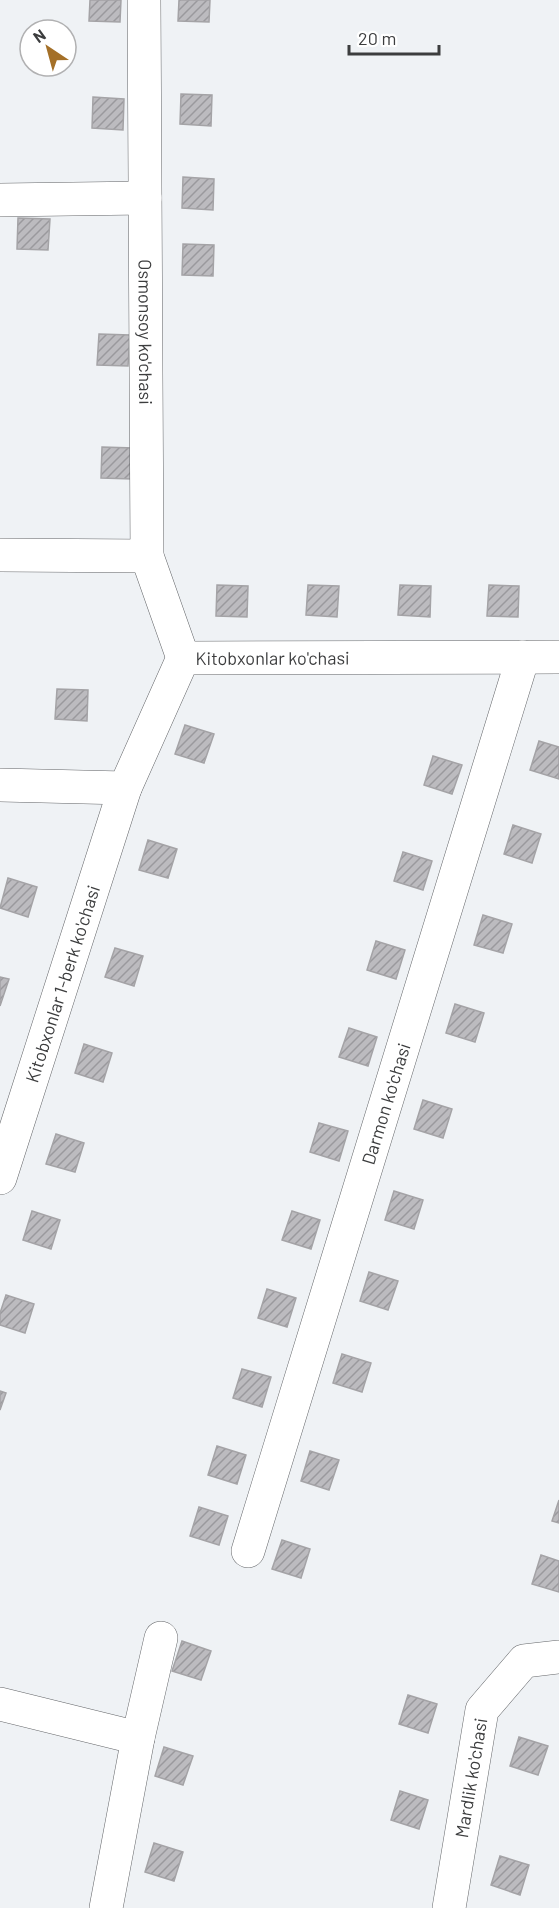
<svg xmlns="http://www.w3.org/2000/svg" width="559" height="1908" font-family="Barlow,sans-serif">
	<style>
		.building { fill: url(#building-hatch); stroke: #a4a3a6; stroke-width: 1.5 }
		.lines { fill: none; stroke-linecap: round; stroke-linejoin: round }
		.minor-casing { stroke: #646669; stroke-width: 34 }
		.minor { stroke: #fff; stroke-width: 33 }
		.labels { text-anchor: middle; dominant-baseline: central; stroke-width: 4.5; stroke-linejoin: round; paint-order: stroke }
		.street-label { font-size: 18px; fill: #3c3d3e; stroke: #fff }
	</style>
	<defs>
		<pattern id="building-hatch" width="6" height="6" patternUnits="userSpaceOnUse" patternTransform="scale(1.5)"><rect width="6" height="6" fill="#bcbbbf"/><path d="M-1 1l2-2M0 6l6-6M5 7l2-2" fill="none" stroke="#9a999d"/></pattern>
	</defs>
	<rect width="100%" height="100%" fill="#eff2f5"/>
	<path class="building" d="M90,0H121L120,22L89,21Z
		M179,0H210L209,22L178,21Z
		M181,94L212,95L211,126L180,124Z
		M93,97L124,99L123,130L92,128Z
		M183,177L214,179L213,210L182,208Z
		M18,218L50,219L48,250L17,249Z
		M183,244L214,245L213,276L182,275Z
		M99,334L130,335L128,366L97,365Z
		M102,447L134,448L132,479L101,478Z
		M217,585L248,586L247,617L216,616Z
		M308,585L339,586L337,617L306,615Z
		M400,585L431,586L430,617L398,615Z
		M489,585L519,586L518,617L487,616Z
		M57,689L88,690L87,721L55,719Z
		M185,725L214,734L204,763L175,754Z
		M539,741L559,747V779L530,770Z
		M433,756L462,765L452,794L424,785Z
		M513,825L541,834L532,863L504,854Z
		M148,840L177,849L168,878L139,870Z
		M403,852L432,861L423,890L394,881Z
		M8,878L37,887L28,917L0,908Z
		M483,915L512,924L503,953L474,945Z
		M376,941L405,950L396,979L367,970Z
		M115,948L143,956L134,986L105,977Z
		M0,977L9,979L0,1006Z
		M455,1004L484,1013L475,1042L446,1033Z
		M349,1028L377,1037L368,1066L339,1057Z
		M84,1044L112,1053L103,1082L75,1073Z
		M423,1100L452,1109L443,1138L414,1129Z
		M319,1123L348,1131L339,1161L310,1152Z
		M56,1134L84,1143L75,1172L46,1164Z
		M394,1191L423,1200L414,1229L385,1220Z
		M32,1211L60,1220L51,1249L23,1240Z
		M292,1211L320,1220L311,1249L282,1240Z
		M369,1272L398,1281L388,1310L360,1301Z
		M267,1289L296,1298L287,1327L258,1318Z
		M6,1295L34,1304L25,1333L0,1325V1313Z
		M342,1354L371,1363L362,1392L333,1383Z
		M242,1369L271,1377L262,1407L233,1398Z
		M0,1391L6,1393L0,1410Z
		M217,1446L246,1455L237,1484L208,1475Z
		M310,1451L339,1460L329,1490L301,1481Z
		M559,1500V1523L552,1521Z
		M199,1507L228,1516L219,1545L190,1536Z
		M282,1540L310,1549L301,1578L272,1569Z
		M541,1555L559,1561V1592L532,1584Z
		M182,1641L211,1651L201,1680L172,1671Z
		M408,1695L437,1704L428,1733L399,1724Z
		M519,1737L548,1746L538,1775L510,1766Z
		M164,1747L193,1756L183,1785L155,1776Z
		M400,1791L428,1800L419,1829L391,1820Z
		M154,1843L183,1852L174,1881L145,1872Z
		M500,1856L529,1865L520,1895L491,1885Z"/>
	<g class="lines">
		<defs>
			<g id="minor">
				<path id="s1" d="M144,0L147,556L183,658"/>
				<path d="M0,200L145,198"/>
				<path d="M0,555L147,556"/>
				<path id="s2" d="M0,785L125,788L183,658L559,657"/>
				<path id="s3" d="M0,1178L125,788"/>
				<path id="s4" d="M248,1551L523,657"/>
				<path d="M0,1704L138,1738"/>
				<path d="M106,1908L138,1738L161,1638"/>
				<path id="s5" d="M449,1908L482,1710L524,1661L559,1657"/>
			</g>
		</defs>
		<use href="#minor" class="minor-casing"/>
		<use href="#minor" class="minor"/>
	</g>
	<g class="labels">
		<g class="street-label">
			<text stroke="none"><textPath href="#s1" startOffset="332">Osmonsoy ko'chasi</textPath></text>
			<text stroke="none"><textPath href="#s2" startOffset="357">Kitobxonlar ko'chasi</textPath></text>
			<text stroke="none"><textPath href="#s3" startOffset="204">Kitobxonlar 1-berk ko'chasi</textPath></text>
			<text stroke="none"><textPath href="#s4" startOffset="468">Darmon ko'chasi</textPath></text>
			<text stroke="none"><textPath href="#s5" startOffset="132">Mardlik ko'chasi</textPath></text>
		</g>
	</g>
	<g transform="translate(48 48) rotate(324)"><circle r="28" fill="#ffffff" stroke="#b1b1b2" stroke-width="1.5"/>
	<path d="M0-4.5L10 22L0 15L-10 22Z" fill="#a47028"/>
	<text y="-9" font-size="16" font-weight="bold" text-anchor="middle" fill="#3c3d3e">N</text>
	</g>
	<path d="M349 45v9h90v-9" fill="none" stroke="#3c3d3e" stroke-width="3"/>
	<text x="358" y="45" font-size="18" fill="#3c3d3e" stroke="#ffffff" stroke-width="4.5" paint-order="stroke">20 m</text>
</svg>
